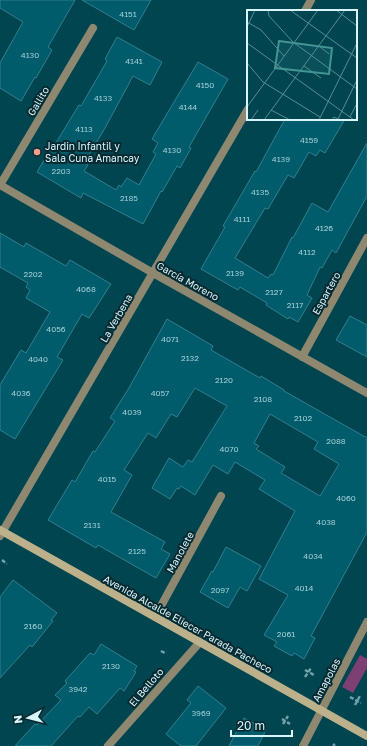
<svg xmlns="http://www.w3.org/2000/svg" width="367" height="746" font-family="'Golos Text',sans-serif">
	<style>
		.green { fill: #7e4073 }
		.building { fill: #005b6a; stroke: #317f8f; fill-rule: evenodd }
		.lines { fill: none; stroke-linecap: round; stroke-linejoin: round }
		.path { stroke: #71a1aa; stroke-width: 2.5; stroke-dasharray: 4 2; stroke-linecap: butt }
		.minor { stroke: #8e8870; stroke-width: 8 }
		.tertiary { stroke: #8e8870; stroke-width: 8 }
		.secondary { stroke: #bcb18b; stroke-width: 8 }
		.poi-dot { fill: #f49e89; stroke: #082930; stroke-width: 1.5 }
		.labels { text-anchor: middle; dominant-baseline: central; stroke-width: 4; stroke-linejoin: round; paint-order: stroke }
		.number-label { font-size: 8px; fill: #a3cfd8 }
		.street-label { font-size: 10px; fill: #d9f6fd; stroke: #082930 }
		.poi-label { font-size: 10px; fill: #d9f6fd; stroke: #082930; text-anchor: start }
		.inset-road { fill: none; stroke: #578c96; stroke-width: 1 }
		.view { fill: #429692; fill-opacity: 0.15; stroke: #429692; stroke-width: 2 }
		.inset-edge { fill: none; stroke: #d9f6fd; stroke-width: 2 }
	</style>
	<rect width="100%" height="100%" fill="#014551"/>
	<path class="green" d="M360,655L367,659V668L353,693L342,687Z"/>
	<path class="building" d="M0,0H75L48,47L52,50L36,78L35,77L21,101L0,88V63L23,22L0,8Z
		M82,0H151L134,30Z
		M117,37L162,62L150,85L133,76L105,128L84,163L88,165L84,171L116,190L119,185L121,187L127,178L139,185L156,154L153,152L158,143L152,139L198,62L228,79L189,147L191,148L180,168L177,166L162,192L161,191L143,224L83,193L81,198L37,172L53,145L54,146L79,105L81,106L107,61L105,59Z
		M285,119H345L325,153L320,150L316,156L309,152L294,178L288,175L268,209L265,208L235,258L268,278L271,274L273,275L292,237L293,238L312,203L328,212L367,143V196L336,253L332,250L322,268L320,267L307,295L312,298L298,322L289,317L288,319L266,305L267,303L240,287L238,290L201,269L225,227L223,226L255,171L256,172Z
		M0,233L24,247L26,243L66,266L70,260L111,284L89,318L82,314L57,357L63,360L15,439L0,430V385L21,350L26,353L50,312L26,298L30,290L26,287L28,283L0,267Z
		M350,316L367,325V357L336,340Z
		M167,319L213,346L211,350L260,378L261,376L284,390V391L367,438V532L311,636L315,638L304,659L294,653L292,656L274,646L277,642L264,635L288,595L259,579L295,511L259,489L265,480L235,462L228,474L213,465L195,495L181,486L179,489L177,488L170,499L152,488L169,458L183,467L188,460L192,462L227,406L195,388L177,417L171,414L156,438L148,433L124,470L132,475L111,512L165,542L161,549L170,554L156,578L98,545L96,548L48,520L72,480L75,482L93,451L95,452L115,421L110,418L129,388ZM270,414L318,442L314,449L339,464L320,496L281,473L285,467L256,449L259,446L254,443Z
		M226,547L261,566L247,591L240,587L228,608L200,592L212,571L213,572Z
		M13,580L57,613L51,620L53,621L32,647L30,645L0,678V597Z
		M101,644L137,666L134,671L136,672L124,691L120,688L97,714L89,707L80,717L78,716L51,746H15L35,724L37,725L61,700L55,695L67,683L65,681L90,653L94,655Z
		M198,686L226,708L196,746H181L166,734L191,703L187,700Z
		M244,718L266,730L258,746H229Z"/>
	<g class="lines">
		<path class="path" d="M2,560L7,564
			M161,651L165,653
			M305,670L314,675
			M305,677L311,668
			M350,697L361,703
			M355,705L360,696
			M282,719L290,724
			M283,724L288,716
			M333,746L335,744"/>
		<path class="minor" d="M305,11L311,0
			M0,185L153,273L367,393
			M0,185L93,28
			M302,357L367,238
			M0,536L248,109
			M155,617L221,496
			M108,746L200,642"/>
		<path class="tertiary" d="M303,746L367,622"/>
		<path class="secondary" d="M0,530L367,736"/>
	</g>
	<circle class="poi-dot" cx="37" cy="152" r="4"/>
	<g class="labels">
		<g class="number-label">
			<text x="128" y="14">4151</text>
			<text x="30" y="55">4130</text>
			<text x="134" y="61">4141</text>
			<text x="205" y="85">4150</text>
			<text x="103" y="98">4133</text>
			<text x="188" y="107">4144</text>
			<text x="84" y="129">4113</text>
			<text x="309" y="140">4159</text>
			<text x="172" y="150">4130</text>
			<text x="281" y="159">4139</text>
			<text x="61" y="171">2203</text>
			<text x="260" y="192">4135</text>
			<text x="129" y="198">2185</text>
			<text x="242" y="219">4111</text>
			<text x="324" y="228">4126</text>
			<text x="307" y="252">4112</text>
			<text x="235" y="273">2139</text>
			<text x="33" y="274">2202</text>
			<text x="86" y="289">4068</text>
			<text x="274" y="292">2127</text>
			<text x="295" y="305">2117</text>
			<text x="56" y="329">4056</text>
			<text x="170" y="339">4071</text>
			<text x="190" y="358">2132</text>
			<text x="38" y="359">4040</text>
			<text x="224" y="380">2120</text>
			<text x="21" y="393">4036</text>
			<text x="160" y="393">4057</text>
			<text x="263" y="399">2108</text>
			<text x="132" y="412">4039</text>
			<text x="303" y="418">2102</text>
			<text x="336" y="441">2088</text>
			<text x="229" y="449">4070</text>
			<text x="107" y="479">4015</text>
			<text x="346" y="498">4060</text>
			<text x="326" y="522">4038</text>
			<text x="92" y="525">2131</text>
			<text x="137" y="551">2125</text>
			<text x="313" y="556">4034</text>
			<text x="304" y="588">4014</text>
			<text x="220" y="590">2097</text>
			<text x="33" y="626">2160</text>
			<text x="286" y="634">2061</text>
			<text x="111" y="666">2130</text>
			<text x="78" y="689">3942</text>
			<text x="201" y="713">3969</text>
		</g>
		<g class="street-label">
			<text transform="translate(38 101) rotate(-59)">Gallito</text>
			<text transform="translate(188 281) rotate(29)">García Moreno</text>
			<text transform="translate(326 293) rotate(-61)">Espartero</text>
			<text transform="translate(116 318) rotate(-60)">La Verbena</text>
			<text transform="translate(180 552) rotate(-61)">Manolete</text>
			<text transform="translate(188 624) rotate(29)">Avenida Alcalde Eliecer Parada Pacheco</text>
			<text transform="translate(326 680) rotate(-62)">Amapolas</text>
			<text transform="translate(146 687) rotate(-49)">El Belloto</text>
		</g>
		<g class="poi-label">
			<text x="45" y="146">Jardin Infantil y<tspan x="45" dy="12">Sala Cuna Amancay</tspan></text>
		</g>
	</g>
	<g transform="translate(247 10)">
		<rect width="110" height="110" fill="#014551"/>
		<path class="inset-road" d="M21,0L22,6L46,32L110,79M43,0L110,48M89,0L110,16M0,12L14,20L37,46M0,17L8,0M0,33L107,110M72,36L82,44M0,53L16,72L73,107M57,56L74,68M0,97L71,0M24,100L43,110M103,107L109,95M4,110L11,100M17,110L98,0M72,110L110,33M85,110L87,107L91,109L110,70"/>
		<path class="view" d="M32,31L85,38L82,64L28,58Z"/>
		<rect width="110" height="110" class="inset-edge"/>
	</g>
	<g transform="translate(28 718) rotate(263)" stroke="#082930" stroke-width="3" paint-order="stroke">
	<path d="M0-3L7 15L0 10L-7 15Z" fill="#d9f6fd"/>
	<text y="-6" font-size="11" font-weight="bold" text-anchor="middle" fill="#d9f6fd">N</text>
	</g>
	<path d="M231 730v6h61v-6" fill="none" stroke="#d9f6fd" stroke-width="2"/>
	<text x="237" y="730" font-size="12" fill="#d9f6fd" stroke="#082930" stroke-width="3" paint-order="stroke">20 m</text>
</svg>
